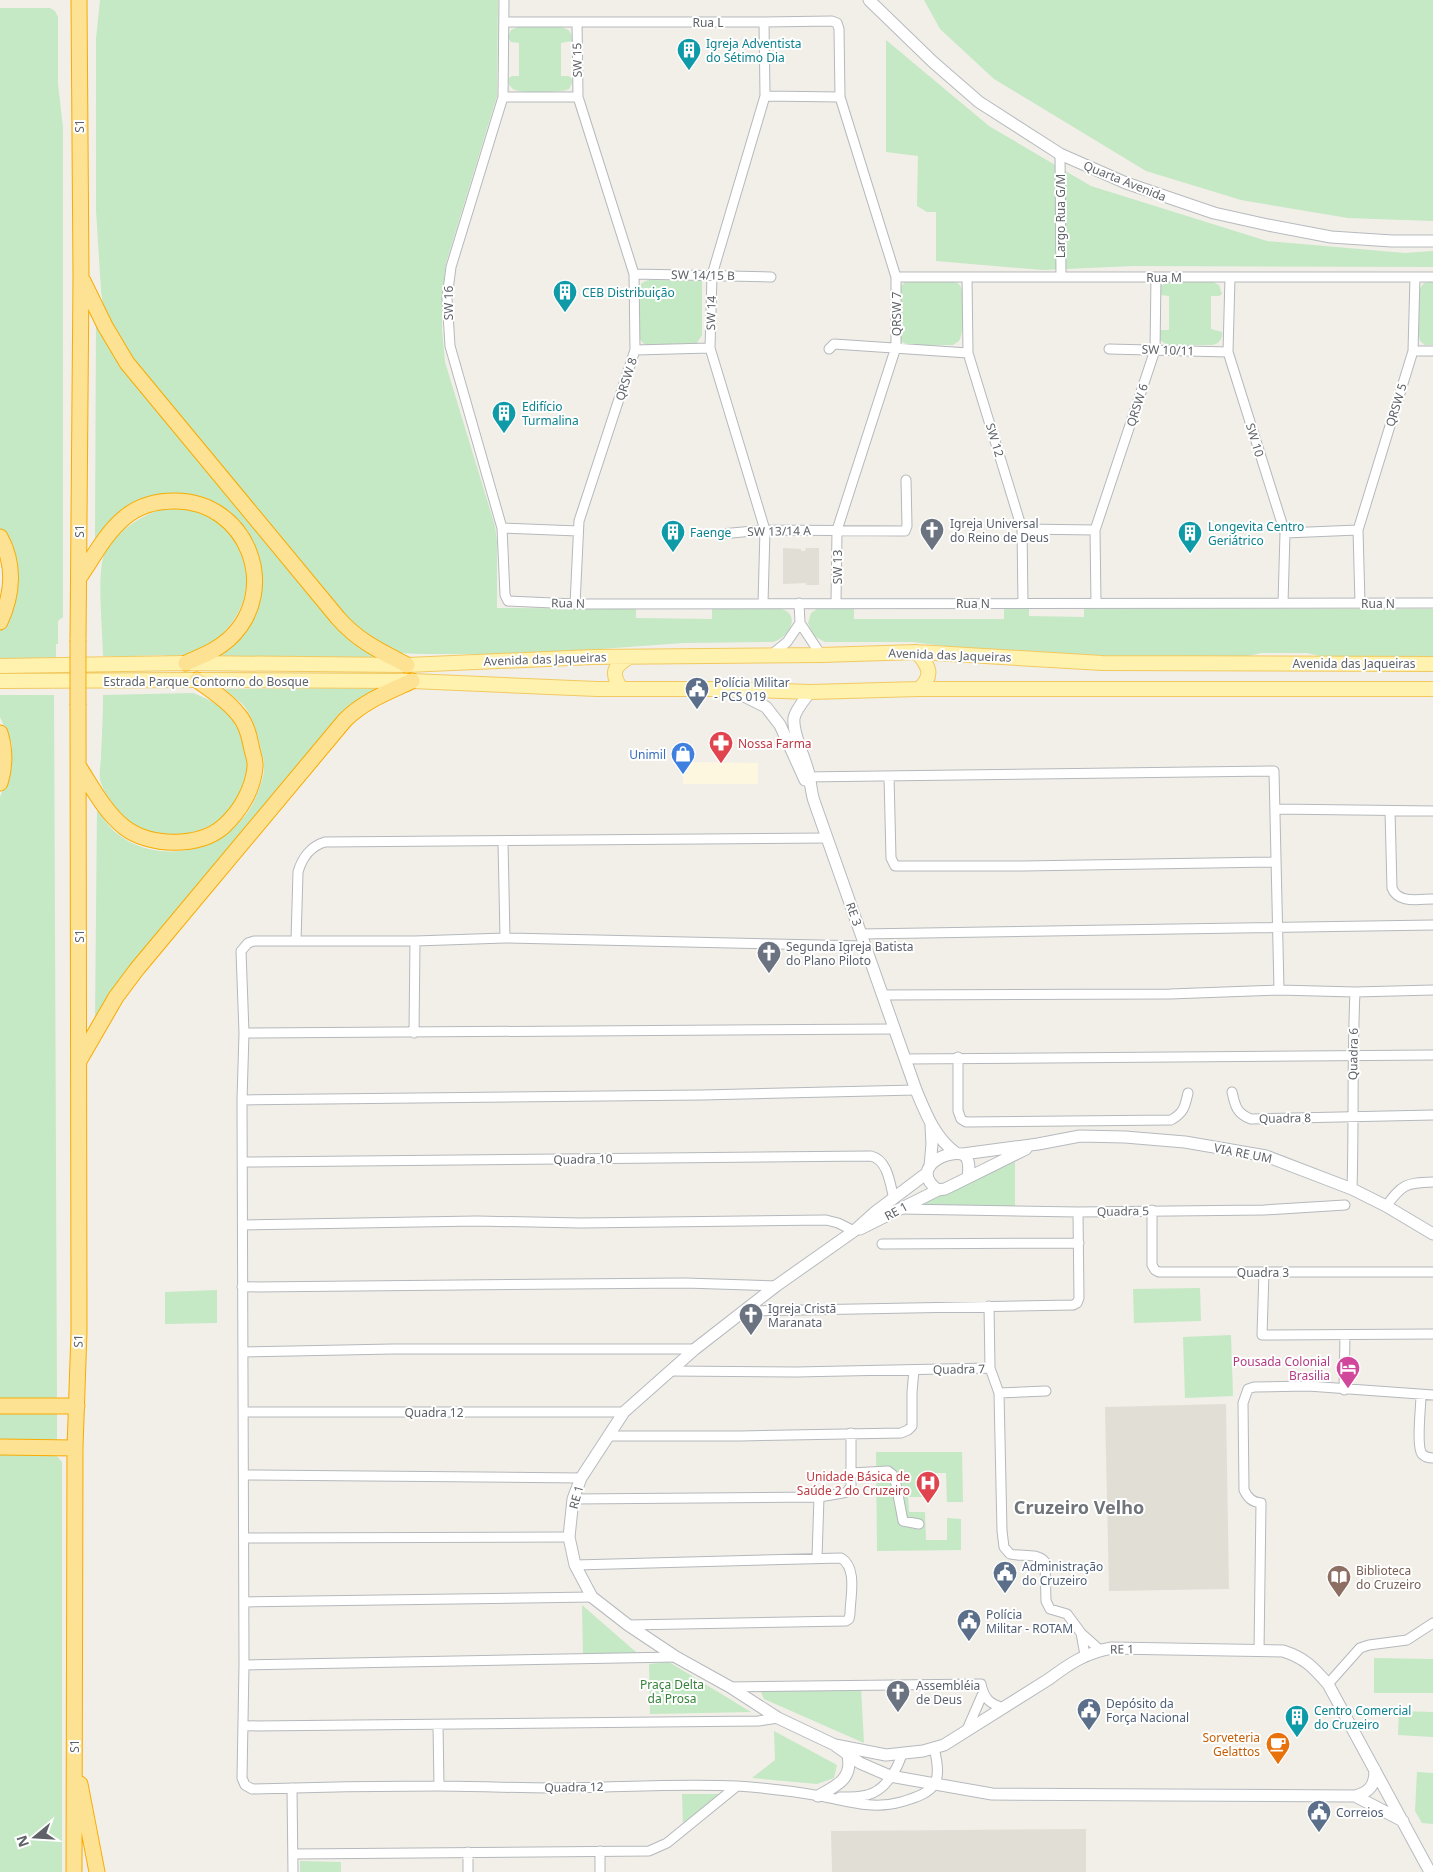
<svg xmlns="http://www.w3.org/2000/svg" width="1433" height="1872" font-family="'Noto Sans',sans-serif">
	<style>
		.commercial { fill: #fef7e0 }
		.education { fill: #e1ded6 }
		.green { fill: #c5e8c5 }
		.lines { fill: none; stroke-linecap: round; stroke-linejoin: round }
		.street-casing { stroke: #b5b8bc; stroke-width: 11 }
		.secondary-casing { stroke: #b6babf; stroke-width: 13 }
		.primary-casing { stroke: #f2c960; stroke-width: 16 }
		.highway-casing { stroke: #f9ab00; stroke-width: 17 }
		.street { stroke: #fff; stroke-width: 9 }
		.secondary { stroke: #fff; stroke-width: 11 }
		.primary { stroke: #fff2af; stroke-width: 14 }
		.highway { stroke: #fde293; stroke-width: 15 }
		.highway-bridge-casing { stroke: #f9ab00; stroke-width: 17; stroke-linecap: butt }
		.highway-bridge { stroke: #fde293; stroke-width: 15 }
		.labels { text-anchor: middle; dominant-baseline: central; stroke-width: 4; stroke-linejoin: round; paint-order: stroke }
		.street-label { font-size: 12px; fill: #5f6368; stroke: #fff }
		.culture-label { font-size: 12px; fill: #0d838f; stroke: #fff; text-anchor: start }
		.worship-label { font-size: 12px; fill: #5b616d; stroke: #fff; text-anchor: start }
		.service-label { font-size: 12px; fill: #4e5e75; stroke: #fff; text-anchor: start }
		.health-label { font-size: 12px; fill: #be3a42; stroke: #fff; text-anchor: start }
		.shop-label { font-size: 12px; fill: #366cbe; stroke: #fff; text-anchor: end }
		.hotel-label { font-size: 12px; fill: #b23c85; stroke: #fff; text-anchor: end }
		.education-label { font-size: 12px; fill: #785e54; stroke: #fff; text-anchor: start }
		.park-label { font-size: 12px; fill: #348238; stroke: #fff }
		.food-label { font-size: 12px; fill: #c56008; stroke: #fff; text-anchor: end }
		.district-label { font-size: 18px; font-weight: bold; fill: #70757a; stroke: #fff }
	</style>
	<rect width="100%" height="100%" fill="#f1efe8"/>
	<path class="commercial" d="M683,762L758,763V784H683Z"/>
	<path class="education" d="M783,548L801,549V551H805L806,548H819V585H806V583L783,584Z
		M1226,1404L1229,1589L1109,1591L1105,1407Z
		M1086,1829V1872H832L831,1831Z"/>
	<path class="green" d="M100,0H498L497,96L446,263L442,296V329L445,362L495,526L497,542V608L636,609V618L712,619V609H782C802,616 788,638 773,642L683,643L532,654H421L398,653L358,631L131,359L104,313L101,290L96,210V39Z
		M924,0H1433V221L1348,218L1241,200L1146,171L994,79L940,29Z
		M0,8H50L55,11L58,17V84L63,128V617L58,621V644H56V662L0,659V629L7,613L0,533Z
		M518,27C529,27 555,24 564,28C571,30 572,35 572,41L561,43V76H569L572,79V83L569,89C561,93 519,94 513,89C509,86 508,83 509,78L512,76H519V43L511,42L508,37L511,30Z
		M886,40L989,126L1091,186L1267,241L1405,253L1433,251V267L1133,266L1043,270L936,261V212H927L917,206L918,156L886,152Z
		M648,280L702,281V335L697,343L647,345L644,344L639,338L638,290L642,283Z
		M906,281H954C958,283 961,285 962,290C965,299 964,333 959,341L953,345H908L900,341L899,288Z
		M1168,281H1211L1219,285L1222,294L1219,296H1211V329L1222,332C1223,339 1219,344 1212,345H1167L1160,340V330H1169V296L1160,295L1159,287Z
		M1433,281V345H1425L1420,341L1419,336L1418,291L1424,283Z
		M96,321L106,342L116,358L382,658L210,659L253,610L242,531L164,496L95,543Z
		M161,509C174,509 187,509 199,512C214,517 225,528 234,540C265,586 234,643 183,655C176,657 167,655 160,655C141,656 122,656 103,656C103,634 96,569 105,553C118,530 138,518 161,509Z
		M817,609H854V619H1004V609H1029V616L1084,617V609H1433V658H1329L1307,653H1261L1239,658H1084L986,651L912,642H825L814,636L808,623L811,613Z
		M379,688L364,696L344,712L95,1023L97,809C103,818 110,829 119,835C164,869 235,848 256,797C260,787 265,775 264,764C264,758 261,752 260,745C257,733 254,722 247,710C242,702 232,696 225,689Z
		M193,693C223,705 237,715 244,748C245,754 248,761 247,767C246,785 232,812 216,822C189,839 148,842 125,817C116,809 102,791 100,779C99,772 101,763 101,756C102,736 103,715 103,695Z
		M0,695H54L57,1400H0V797L10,772L12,744L0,717Z
		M1015,1162V1208H915L972,1180Z
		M1200,1288L1201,1321L1134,1323L1133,1289Z
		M217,1290V1323L165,1324V1292Z
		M1231,1335L1233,1396L1185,1398L1183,1337Z
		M0,1411L57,1412V1441H0Z
		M876,1452H962L963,1502H947L946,1473H925V1497H908L909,1512H925L926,1540H947V1518L961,1519V1550L877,1551Z
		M0,1454H55L62,1462V1872H0Z
		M582,1605L637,1653L583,1654Z
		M1374,1658L1433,1659V1693H1374Z
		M669,1662L751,1712L650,1714L649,1664Z
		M861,1688L864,1743L764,1699L760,1690Z
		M1399,1711L1433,1712V1737L1398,1735Z
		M774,1731L837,1765L834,1778L817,1784L752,1778L775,1760Z
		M1417,1772L1433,1773V1824L1422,1823L1415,1811Z
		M682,1794H721L683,1826Z
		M300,1861L341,1862V1872H300Z"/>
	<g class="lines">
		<defs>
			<path id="street" d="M504,0L503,97L451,267L447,298L450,346L502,528L505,595L508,601L575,604L1433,603
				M504,22H764L832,21L837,23L839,29L840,97L896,277V347L837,530L836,603
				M765,96L840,97
				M503,97H578
				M1060,154L1061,277
				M634,274L771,277
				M896,277H1433
				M967,277L968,353L1022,529L1023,603
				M1230,277L1228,352L1285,533L1283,603
				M829,349L834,344L968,353
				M1109,349L1228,352
				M635,350L710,348
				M1413,351H1433
				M502,528L578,531
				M1022,529L1095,530
				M1285,533L1358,530
				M721,534L765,530L905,531L907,526L906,480
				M763,603L765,530L710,348L712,275L765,96L764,22
				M799,603L800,623L821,655
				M1096,603L1095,530L1155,350L1156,277
				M1360,603L1358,530L1413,351L1415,277
				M575,604L579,521L635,350L634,274L578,97L577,22
				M772,654L787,642L800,623
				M889,776L891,858L895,866H1023L1275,862
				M803,777L1274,771L1279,990
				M1276,809L1433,811
				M1390,811L1392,888C1398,904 1419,899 1433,899
				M503,842L505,938
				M861,934L1433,925
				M296,941L298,872C302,858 311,846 325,842L827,838
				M865,946L505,938L415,941H254L248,943L241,951L244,1033L242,1100L244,1665L242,1778L245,1785L252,1789C314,1787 376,1786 438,1786C475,1786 513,1788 551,1788C613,1788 675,1783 737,1786C764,1788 793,1791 820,1796C848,1801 872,1810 901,1802C936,1792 943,1784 934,1748
				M883,995L1170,994L1279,990L1355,992L1433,990
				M244,1033L895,1029
				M414,1033L415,941
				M958,1057V1111L961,1119L966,1122L1171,1120C1184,1113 1185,1106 1188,1093
				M905,1059L1433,1055
				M1232,1092C1235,1106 1237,1114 1251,1119L1433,1115
				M242,1100L702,1095L916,1090
				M243,1162L871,1156C888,1160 890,1184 894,1199
				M1352,1189C1354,1123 1352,1057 1355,992
				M1386,1206C1403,1184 1405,1183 1433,1182
				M900,1209L1078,1212L1264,1210L1345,1205
				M1152,1210V1265L1155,1270L1159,1272H1433
				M244,1225L477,1221L581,1223L826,1220L838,1223L854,1231
				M882,1244L1079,1243
				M1264,1272L1262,1335L1433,1334
				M242,1287L685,1283L776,1286
				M989,1306L990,1368
				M744,1311L1073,1305L1077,1303L1079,1298L1078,1212
				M243,1352L393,1349H695
				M670,1371L796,1372L990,1368L999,1393L1002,1531L1004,1547L1010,1554C1022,1557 1037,1552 1045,1562L1046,1601L1050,1609L1067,1614L1081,1633L1100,1650
				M1344,1390L1345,1335
				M999,1393L1046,1391
				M1421,1395C1421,1407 1416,1446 1422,1454C1425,1457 1429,1458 1433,1458
				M244,1412H624
				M609,1436H740L901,1433L908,1430L912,1426V1392L914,1370
				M851,1473L888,1471L892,1474L895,1479L903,1521L919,1524
				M244,1475L581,1478
				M573,1499L819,1497L843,1493L847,1492L851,1486V1433
				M244,1538L569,1537
				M817,1558L819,1497
				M575,1565L841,1558C858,1568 850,1598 850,1614L849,1619L846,1621L628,1625
				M244,1602L592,1597
				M1081,1633L1085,1655
				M1259,1651L1261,1503C1252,1502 1248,1498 1244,1490L1243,1403L1248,1389L1254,1387L1308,1386L1433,1395
				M244,1665L676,1657
				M1328,1684L1360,1648L1369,1645L1407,1640L1433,1623
				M730,1687L981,1684C984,1699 990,1704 1004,1708
				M438,1725L439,1786
				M243,1726L758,1721L778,1718
				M966,1732L983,1693
				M292,1788L293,1872
				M840,1797C849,1797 859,1797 867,1795C885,1791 897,1770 902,1754
				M600,1851V1872
				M468,1852V1872
				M293,1854L649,1851L667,1843L737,1786"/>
			<path id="secondary" d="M869,0L933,62L979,102L1060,154L1126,183L1214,213L1268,225L1331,237L1392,241H1433
				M734,691L766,707L780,725L805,780
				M810,692C805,699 796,709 794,718C792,734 806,759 809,775C811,784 811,792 814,801L916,1090C926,1114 935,1138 956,1153
				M963,1154L1038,1144L1080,1136L1125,1137L1185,1142L1266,1156L1352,1189L1386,1206L1433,1234
				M930,1166L932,1144L931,1126
				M927,1173L874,1213L854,1231L776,1286L695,1349L624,1412L581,1478L573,1499L569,1537L575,1565L592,1597L628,1625L676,1657L730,1687L778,1718L835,1745L886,1755L923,1751L944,1745L1049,1679C1069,1664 1087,1652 1112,1648L1283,1651C1305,1658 1313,1667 1328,1684L1430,1872
				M968,1177C969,1170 970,1163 966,1157C957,1145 905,1166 938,1190L945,1189L1026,1149
				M860,1229L938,1190
				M836,1746L860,1763L890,1776L992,1794L1355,1796L1403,1821
				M818,1796C836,1786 853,1779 848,1756
				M1355,1796C1370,1792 1375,1785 1375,1770"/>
			<path id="primary" d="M917,652C928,665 935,675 919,689
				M0,666L186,663L407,665L593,657L821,655L917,652L1102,663L1433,664
				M0,681L197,680L412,681L597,689H730L810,692L919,689H1433
				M621,689C611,673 613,667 629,657"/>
			<path id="highway" d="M83,281L105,326L127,363L338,618C358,641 380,651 407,665
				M0,537C15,564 13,594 0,622
				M79,578C93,558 105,534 124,518C138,506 156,501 174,501C247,500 282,590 229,639C216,651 201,656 186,663
				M78,640L81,277L79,0
				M0,733C5,749 5,767 0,783
				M79,767C92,787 105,812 124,827C149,847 199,848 224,826C240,811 253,790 255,767C256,760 252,752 251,745C249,734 246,723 238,714C227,700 211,690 197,680
				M79,1061L116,997L137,969L345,720C364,701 388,692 412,681
				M0,1406H77
				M0,1447L75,1448
				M80,1784L97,1872
				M74,1872L75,1448L79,1332L78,706"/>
		</defs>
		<use href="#street" class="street-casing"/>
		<use href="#secondary" class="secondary-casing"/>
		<use href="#primary" class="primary-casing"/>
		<use href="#highway" class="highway-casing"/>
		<use href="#street" class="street"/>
		<use href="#secondary" class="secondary"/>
		<use href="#primary" class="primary"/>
		<use href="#highway" class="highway"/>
		<defs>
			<path id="highway-bridge" d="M78,706V640"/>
		</defs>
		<use href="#highway-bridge" class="highway-bridge-casing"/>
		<use href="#highway-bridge" class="highway-bridge"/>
	</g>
	<defs>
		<symbol id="building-pin" viewBox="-11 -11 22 30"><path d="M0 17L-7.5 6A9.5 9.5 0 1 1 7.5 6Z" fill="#0f9aa8" stroke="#fff"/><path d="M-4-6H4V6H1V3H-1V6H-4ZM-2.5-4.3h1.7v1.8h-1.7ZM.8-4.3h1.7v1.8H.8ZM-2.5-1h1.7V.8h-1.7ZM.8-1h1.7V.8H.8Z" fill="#fff"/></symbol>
		<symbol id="church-pin" viewBox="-11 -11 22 30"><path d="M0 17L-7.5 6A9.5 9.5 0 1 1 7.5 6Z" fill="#6b7280" stroke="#fff"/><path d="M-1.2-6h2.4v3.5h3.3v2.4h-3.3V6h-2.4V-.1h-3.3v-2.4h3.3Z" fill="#fff"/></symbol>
		<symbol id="civic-pin" viewBox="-11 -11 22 30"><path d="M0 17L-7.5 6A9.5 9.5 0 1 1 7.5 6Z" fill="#5c6f8a" stroke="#fff"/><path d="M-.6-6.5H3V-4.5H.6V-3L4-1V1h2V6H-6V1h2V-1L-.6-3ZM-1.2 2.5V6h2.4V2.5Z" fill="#fff"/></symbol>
		<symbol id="pharmacy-pin" viewBox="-11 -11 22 30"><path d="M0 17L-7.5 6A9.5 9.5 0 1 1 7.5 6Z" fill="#e0444e" stroke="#fff"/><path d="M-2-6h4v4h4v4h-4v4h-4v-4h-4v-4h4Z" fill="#fff"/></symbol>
		<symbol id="shop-pin" viewBox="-11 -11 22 30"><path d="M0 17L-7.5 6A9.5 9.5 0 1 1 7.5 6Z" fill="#3f7fe0" stroke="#fff"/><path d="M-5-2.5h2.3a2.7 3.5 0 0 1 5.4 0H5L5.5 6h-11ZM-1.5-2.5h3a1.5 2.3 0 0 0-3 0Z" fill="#fff"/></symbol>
		<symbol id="hotel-pin" viewBox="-11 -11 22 30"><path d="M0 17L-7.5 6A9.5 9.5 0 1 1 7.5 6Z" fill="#d1479c" stroke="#fff"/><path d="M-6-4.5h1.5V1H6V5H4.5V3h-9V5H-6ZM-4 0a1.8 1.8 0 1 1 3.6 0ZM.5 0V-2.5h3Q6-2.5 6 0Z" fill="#fff"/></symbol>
		<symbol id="hospital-pin" viewBox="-11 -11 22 30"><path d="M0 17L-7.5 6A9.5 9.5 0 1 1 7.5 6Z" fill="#e0444e" stroke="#fff"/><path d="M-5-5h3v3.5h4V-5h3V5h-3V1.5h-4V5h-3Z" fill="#fff"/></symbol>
		<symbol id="library-pin" viewBox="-11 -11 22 30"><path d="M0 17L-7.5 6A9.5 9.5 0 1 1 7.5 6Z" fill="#8d6e63" stroke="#fff"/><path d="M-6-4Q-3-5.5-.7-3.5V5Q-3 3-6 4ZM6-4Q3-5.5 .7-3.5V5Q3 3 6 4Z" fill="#fff"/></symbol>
		<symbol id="cafe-pin" viewBox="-11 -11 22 30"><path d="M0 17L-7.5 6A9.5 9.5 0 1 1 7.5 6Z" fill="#e8710a" stroke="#fff"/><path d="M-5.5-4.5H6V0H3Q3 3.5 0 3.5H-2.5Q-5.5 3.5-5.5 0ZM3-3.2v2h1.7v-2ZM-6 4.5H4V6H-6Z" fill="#fff"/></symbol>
	</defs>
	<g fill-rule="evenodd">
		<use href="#building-pin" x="675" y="36" width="28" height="38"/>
		<use href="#building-pin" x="551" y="278" width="28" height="38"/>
		<use href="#building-pin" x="490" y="399" width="28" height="38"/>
		<use href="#church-pin" x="918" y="516" width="28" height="38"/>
		<use href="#building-pin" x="659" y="518" width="28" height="38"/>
		<use href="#building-pin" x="1176" y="519" width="28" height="38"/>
		<use href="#civic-pin" x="683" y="675" width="28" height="38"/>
		<use href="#pharmacy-pin" x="707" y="729" width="28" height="38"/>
		<use href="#shop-pin" x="669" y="740" width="28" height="38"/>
		<use href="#church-pin" x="755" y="939" width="28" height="38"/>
		<use href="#church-pin" x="737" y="1301" width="28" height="38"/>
		<use href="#hotel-pin" x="1334" y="1354" width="28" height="38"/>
		<use href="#hospital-pin" x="914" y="1469" width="28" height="38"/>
		<use href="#civic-pin" x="991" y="1559" width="28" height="38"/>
		<use href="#library-pin" x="1325" y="1563" width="28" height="38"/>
		<use href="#civic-pin" x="955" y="1607" width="28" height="38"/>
		<use href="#church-pin" x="884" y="1678" width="28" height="38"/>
		<use href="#civic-pin" x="1075" y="1696" width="28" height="38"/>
		<use href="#building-pin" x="1283" y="1703" width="28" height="38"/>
		<use href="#cafe-pin" x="1264" y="1730" width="28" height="38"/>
		<use href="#civic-pin" x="1305" y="1798" width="28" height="38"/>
	</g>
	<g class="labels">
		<g class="street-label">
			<text x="708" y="22">Rua L</text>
			<text transform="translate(577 60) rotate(-91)">SW 15</text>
			<text transform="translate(79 126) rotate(-90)">S1</text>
			<text transform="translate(1125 181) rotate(22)">Quarta Avenida</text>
			<text transform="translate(1060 216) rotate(-90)">Largo Rua G/M</text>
			<text transform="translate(703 275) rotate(1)">SW 14/15 B</text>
			<text x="1164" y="277">Rua M</text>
			<text transform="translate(448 303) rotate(-90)">SW 16</text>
			<text transform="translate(711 313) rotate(-88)">SW 14</text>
			<text transform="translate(896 314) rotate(-90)">QRSW 7</text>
			<text transform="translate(1168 350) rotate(2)">SW 10/11</text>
			<text transform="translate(626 379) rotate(-72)">QRSW 8</text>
			<text transform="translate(1137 405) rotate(-72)">QRSW 6</text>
			<text transform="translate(1396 405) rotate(-73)">QRSW 5</text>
			<text transform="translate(995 440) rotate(73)">SW 12</text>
			<text transform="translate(1255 440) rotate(73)">SW 10</text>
			<text transform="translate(79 531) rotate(-90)">S1</text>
			<text transform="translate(779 531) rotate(-1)">SW 13/14 A</text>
			<text transform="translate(837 567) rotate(-90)">SW 13</text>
			<text transform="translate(568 603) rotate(1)">Rua N</text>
			<text x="973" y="603">Rua N</text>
			<text x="1378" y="603">Rua N</text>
			<text transform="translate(950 655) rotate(2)">Avenida das Jaqueiras</text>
			<text transform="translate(545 659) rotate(-2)">Avenida das Jaqueiras</text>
			<text x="1354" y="663">Avenida das Jaqueiras</text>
			<text x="206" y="681">Estrada Parque Contorno do Bosque</text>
			<text transform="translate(854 914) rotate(70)">RE 3</text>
			<text transform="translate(79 936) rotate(-90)">S1</text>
			<text transform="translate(1353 1054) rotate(-89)">Quadra 6</text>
			<text transform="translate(1285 1118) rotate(-1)">Quadra 8</text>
			<text transform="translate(1243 1153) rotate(11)">VIA RE UM</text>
			<text transform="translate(583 1159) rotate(-1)">Quadra 10</text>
			<text transform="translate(896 1211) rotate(-28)">RE 1</text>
			<text transform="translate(1123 1211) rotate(-1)">Quadra 5</text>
			<text x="1263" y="1272">Quadra 3</text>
			<text transform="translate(78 1341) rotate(-89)">S1</text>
			<text transform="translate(959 1369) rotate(-1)">Quadra 7</text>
			<text x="434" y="1412">Quadra 12</text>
			<text transform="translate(576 1497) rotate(-75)">RE 1</text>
			<text transform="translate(1122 1649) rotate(-1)">RE 1</text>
			<text transform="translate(74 1746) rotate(-90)">S1</text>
			<text transform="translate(574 1787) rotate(-1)">Quadra 12</text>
		</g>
		<g class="culture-label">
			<text x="706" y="43">Igreja Adventista<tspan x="706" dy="14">do Sétimo Dia</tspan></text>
			<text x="582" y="292">CEB Distribuição</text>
			<text x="522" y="406">Edifício<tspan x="522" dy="14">Turmalina</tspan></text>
			<text x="1208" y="526">Longevita Centro<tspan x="1208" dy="14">Geriátrico</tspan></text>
			<text x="690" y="532">Faenge</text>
			<text x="1314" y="1710">Centro Comercial<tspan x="1314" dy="14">do Cruzeiro</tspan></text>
		</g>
		<g class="worship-label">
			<text x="950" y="523">Igreja Universal<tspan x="950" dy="14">do Reino de Deus</tspan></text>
			<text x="786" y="946">Segunda Igreja Batista<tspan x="786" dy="14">do Plano Piloto</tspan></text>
			<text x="768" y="1308">Igreja Cristã<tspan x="768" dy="14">Maranata</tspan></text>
			<text x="916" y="1685">Assembléia<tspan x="916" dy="14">de Deus</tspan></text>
		</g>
		<g class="service-label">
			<text x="714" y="682">Polícia Militar<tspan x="714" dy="14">- PCS 019</tspan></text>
			<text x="1022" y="1566">Administração<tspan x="1022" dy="14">do Cruzeiro</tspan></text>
			<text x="986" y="1614">Polícia<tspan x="986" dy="14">Militar - ROTAM</tspan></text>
			<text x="1106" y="1703">Depósito da<tspan x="1106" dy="14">Força Nacional</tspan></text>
			<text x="1336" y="1812">Correios</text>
		</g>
		<g class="health-label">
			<text x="738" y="743">Nossa Farma</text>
			<text x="910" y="1476" text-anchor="end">Unidade Básica de<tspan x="910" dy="14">Saúde 2 do Cruzeiro</tspan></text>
		</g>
		<g class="shop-label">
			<text x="666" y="754">Unimil</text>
		</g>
		<g class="hotel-label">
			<text x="1330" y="1361">Pousada Colonial<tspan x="1330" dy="14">Brasilia</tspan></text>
		</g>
		<g class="education-label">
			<text x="1356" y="1570">Biblioteca<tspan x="1356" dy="14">do Cruzeiro</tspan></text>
		</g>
		<g class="park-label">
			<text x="672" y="1684">Praça Delta<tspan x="672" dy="14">da Prosa</tspan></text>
		</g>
		<g class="food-label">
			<text x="1260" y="1737">Sorveteria<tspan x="1260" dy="14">Gelattos</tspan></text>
		</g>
		<g class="district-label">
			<text x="1079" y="1507">Cruzeiro Velho</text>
		</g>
	</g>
	<g transform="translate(35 1837) rotate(252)" stroke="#ffffff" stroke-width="4" paint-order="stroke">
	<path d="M0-4L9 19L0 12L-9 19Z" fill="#5f6368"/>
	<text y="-8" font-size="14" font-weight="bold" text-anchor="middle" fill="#5f6368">N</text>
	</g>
</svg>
